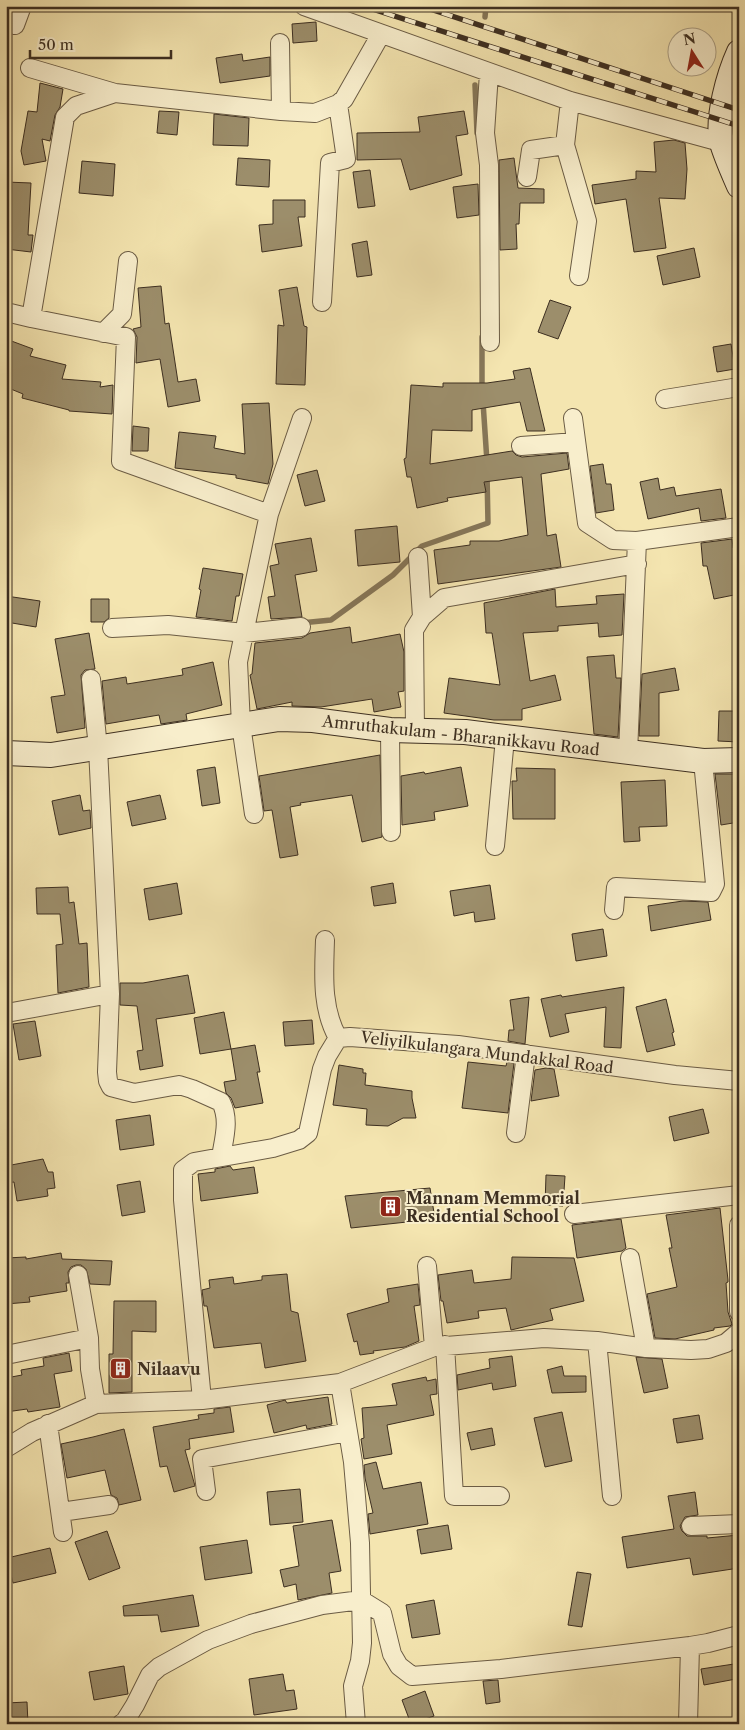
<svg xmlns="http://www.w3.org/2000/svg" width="745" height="1730" font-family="'Libre Caslon Text',serif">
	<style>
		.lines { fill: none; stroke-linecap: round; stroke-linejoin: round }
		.stream { stroke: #867759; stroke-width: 5.5 }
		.building { fill: #9c8e6b; stroke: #3d2f21 }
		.street-casing { stroke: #6b5c45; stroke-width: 20 }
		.secondary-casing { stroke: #3d2f21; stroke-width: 26 }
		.street { stroke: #f8eecc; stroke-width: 18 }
		.secondary { stroke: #f8eecc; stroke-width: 24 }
		.rail-casing { stroke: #3d2f21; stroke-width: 5.5 }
		.rail { stroke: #f8eecc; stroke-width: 4; stroke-dasharray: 11; stroke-linecap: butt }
		.labels { text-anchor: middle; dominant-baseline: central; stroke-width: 4; stroke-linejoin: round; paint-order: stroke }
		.street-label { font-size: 16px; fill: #3d2f21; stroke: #f8eecc }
		.poi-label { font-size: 16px; font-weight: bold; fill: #3d2f21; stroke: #f8eecc; text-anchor: start }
	</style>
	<rect width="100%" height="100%" fill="#f4e5b0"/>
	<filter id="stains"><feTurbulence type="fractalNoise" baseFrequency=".004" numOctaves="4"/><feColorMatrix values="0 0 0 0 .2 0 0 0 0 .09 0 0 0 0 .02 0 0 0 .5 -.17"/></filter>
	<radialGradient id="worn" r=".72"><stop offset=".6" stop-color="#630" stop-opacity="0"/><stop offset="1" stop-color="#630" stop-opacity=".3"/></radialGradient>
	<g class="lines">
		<path class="stream" d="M485,17L486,6
			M475,85L477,133
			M482,337V390
			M483,402L487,462
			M301,623L331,620L393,575L422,546L488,523L487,474"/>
	</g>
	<path class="building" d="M316,22L317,41L293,43L292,24Z
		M242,54L243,61L270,57V76L220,83L216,58Z
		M40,83L63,89L60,107L55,115L50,141L42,139L46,161L24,165L21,151L28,111L37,112Z
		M159,111L179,112L177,135L157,133Z
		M464,111L468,134L456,136L462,175L410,190L401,159L357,160V133L420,132L418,117Z
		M214,114L249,118L248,146L213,145Z
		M674,140L685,143L687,169L685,199L659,198L666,248L634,252L626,199L595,204L592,185L636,179V171L656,172L654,142Z
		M238,158L270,160L269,187L236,185Z
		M514,158L518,188L544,189V203H520L519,224H516L517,249L500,250L499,160Z
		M82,161L115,164L113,196L79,193Z
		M370,170L375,206L358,208L353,172Z
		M6,182L31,183L28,235H33L31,252L6,249Z
		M478,184L479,215L457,218L453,187Z
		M273,200H305V217H298L302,246L262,252L259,225L273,224Z
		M367,241L372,275L357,277L352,244Z
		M694,248L700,277L663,285L657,256Z
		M161,286L165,324L169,323L178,382L196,379L200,401L168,407L160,359L136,363L137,337L133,329L141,327L138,288Z
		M297,287L304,326L307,327L305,385L276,384L278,325L284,326L279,290Z
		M550,300L571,307L558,339L538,332Z
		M6,339L33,349L30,356L66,365L62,379L101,382L100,387L113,385L112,414L69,411V410L22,398L23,394L6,387Z
		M731,344L735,369L717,372L713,347Z
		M530,368L545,431H527L520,402L472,410V431L432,430L430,464L512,451L516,455L522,457L567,453L569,469L541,474L547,536L556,534L561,567L438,584L434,550L470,545V541H499L528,535L522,477L484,482L486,492L447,498L448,501L417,508L411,477H407L404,459L406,458L411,385L443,387V383H487L515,379L513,371Z
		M269,403L273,464L268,484L236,478V475L175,468L179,432L216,436L214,448L245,454L242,404Z
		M133,426L149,428L148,451H132Z
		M603,464L606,484H611L614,510L596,513L590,466Z
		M317,470L325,501L305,506L297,475Z
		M658,478L660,490L674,487L676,496L721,489L726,518L701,521L699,508L648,519L640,482Z
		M397,526L400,562L358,566L355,530Z
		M311,538L317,571L295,575L302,617L271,619L268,597L275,596L270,566L279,564L275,544Z
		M732,539L733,548L739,547V594L714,599L707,566H703L701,543Z
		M203,568L243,574L239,596H236L232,621L196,617L201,590L199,589Z
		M555,589L556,607L597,604L596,596L624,594L622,635L599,637L598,623L558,626V631L523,633L530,681L555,675L561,700L522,709V720H494L444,713L449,678L500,685L492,633H486L484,603Z
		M6,596L40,601L36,627L6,622Z
		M91,599H109V618L104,622H91Z
		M350,627L352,643L400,634L404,652V691L398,692L401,707L374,712L372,699L321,707L292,706V702L257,709L250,675L252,674L255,643L302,638L310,633Z
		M89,633L95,669L85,670L81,675L85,728L57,733L51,697L65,695L55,639Z
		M614,655L616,678H621L618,737L594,734L587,657Z
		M213,662L222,705L186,714L187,720L161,724L159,715L106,724L102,681L126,677L127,684L183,675L182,669Z
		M675,668L679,690L659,693V736H639L642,674Z
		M719,711H739V742L718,741Z
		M380,755L382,837L362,842L352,795L300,803L301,805L290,807L298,855L280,858L272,810L264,811L259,776Z
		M215,767L220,803L202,806L197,770Z
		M461,767L468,806L434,812L435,820L402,825L401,776L424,772L425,774Z
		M516,768L555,769V819H513L512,781H517Z
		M715,774H739V822L721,825Z
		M665,780L667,826L639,827L640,841L624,842L621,782Z
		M80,795L83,811L90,810L91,828L59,835L52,801Z
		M160,795L166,819L132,826L127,802Z
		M177,883L182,914L149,920L144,889Z
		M393,883L396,903L374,906L371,887Z
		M490,885L495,919L475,922L474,912L454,916L450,891Z
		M68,887L69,903L74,902L79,944L87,943L89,987L58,993L56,945L63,944L60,914H37L36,888Z
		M683,901L708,902L711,920L651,931L648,906Z
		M603,929L607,956L576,961L572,934Z
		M188,975L195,1013L156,1019L163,1066L140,1070L137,1051L143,1050L137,1006L120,1005V983H143Z
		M624,987L621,1048L604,1047L606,1007L565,1014L569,1032L550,1037L541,999L561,995L562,997Z
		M529,997L525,1044L508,1041L509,1030H514L510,1000Z
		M666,999L674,1032L672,1033L675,1045L647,1052L636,1007Z
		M224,1012L231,1049L200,1054L194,1018Z
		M312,1020L314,1044L285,1046L283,1022Z
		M35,1021L41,1056L19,1060L13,1024Z
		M255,1045L260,1072H257L263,1103L235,1108L231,1098L226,1093L224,1082L236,1080L231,1049Z
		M468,1062L506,1066L507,1062L514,1063L508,1113L462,1108Z
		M339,1065L363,1069V1073H366L365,1085L412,1091V1098L416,1118H403L388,1126L366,1125L367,1109L333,1105Z
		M546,1068L554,1069L559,1096L531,1101L535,1070Z
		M703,1109L709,1133L674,1141L669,1117Z
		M150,1115L154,1145L120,1150L116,1120Z
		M43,1159L48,1172H53L55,1188L47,1189L48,1196L17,1201L14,1182L6,1183V1166Z
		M230,1166L233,1170L254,1167L258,1193L201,1201L198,1174L215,1172V1169Z
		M546,1175L565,1176L563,1206L545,1205Z
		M140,1181L145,1212L122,1216L117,1185Z
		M430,1188L435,1219L351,1228L345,1196Z
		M720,1208L728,1280V1282L726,1283L728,1312L732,1324L730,1326L714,1328V1330L675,1339L655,1338L647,1294L677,1287L669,1248H672L666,1215Z
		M621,1219L626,1248L622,1251L577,1258L572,1225Z
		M61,1253L62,1259L112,1261L110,1285L90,1284L86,1269L81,1265H76L71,1267L68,1272L69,1283H66L67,1291L29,1297L30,1302L6,1304V1258L26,1257V1259Z
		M512,1257L574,1258L584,1301L550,1309L553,1320L511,1330L506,1308L478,1311L479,1318L447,1323L443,1301H441L438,1275L472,1270L474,1283L511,1279Z
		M287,1274L291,1311L298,1313L306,1361L265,1368L261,1343L214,1348L207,1306H204L202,1290L210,1288L209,1280L233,1277L234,1284L262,1280V1276Z
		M418,1284L420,1305L414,1306L419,1341L405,1347L373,1351L374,1353L360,1355L357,1341L354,1342L347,1314L389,1302L387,1289Z
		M114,1301H156V1332L132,1331V1392L109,1393V1354H113Z
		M69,1353L72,1371L54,1374L60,1407L28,1412L27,1409L6,1412V1378L22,1375L21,1370L44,1366L43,1358Z
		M512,1356L516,1386L493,1390L492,1383L458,1390L457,1375L490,1368L489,1359Z
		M636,1357L662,1359L668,1388L644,1393Z
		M562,1366L564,1376H586V1392L552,1393L547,1370Z
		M426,1377L427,1381L436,1379L437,1394L430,1395L434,1415L387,1425L392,1454L364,1459L361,1439L364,1438L362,1408L397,1405L392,1384Z
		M328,1397L332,1424L307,1429L306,1425L274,1433L267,1405L285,1400L287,1403Z
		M230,1407L234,1432L189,1439L190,1449L185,1450L195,1486L174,1492L167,1466L160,1467L153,1427L199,1419L198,1415L214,1413V1409Z
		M562,1412L572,1461L545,1467L534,1418Z
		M699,1415L703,1439L677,1443L673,1419Z
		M492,1428L495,1445L471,1450L467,1433Z
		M124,1429L141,1500L119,1505L117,1498L111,1495L105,1470L67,1478L61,1444L93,1437Z
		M376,1462L383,1489L421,1482L428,1524L370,1534L368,1514L373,1513L365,1478L364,1465Z
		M300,1489L303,1522L270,1525L267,1492Z
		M695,1492L698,1515L685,1517L680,1526L682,1531L687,1536H707V1538L739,1535V1568L693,1575L690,1558L627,1568L622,1537L674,1529L668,1496Z
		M332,1520L341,1571L329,1573L332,1593L298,1600L296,1584L284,1587L280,1570L299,1566L293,1526Z
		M448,1525L452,1549L421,1554L417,1530Z
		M107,1531L120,1568L89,1580L75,1542Z
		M247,1540L252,1573L205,1580L200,1547Z
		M50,1548L56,1573L13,1583L7,1558Z
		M577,1572L591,1574L582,1627L568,1625Z
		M193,1595L199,1626L161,1632L158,1615L124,1616L123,1606Z
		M434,1600L440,1634L412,1638L406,1605Z
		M734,1664L736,1679L704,1685L701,1669Z
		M124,1666L128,1694L94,1700L89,1672Z
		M283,1674L286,1691L294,1690L297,1709L254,1715L249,1679Z
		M498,1680L500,1702L486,1704L483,1681Z
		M425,1691L434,1716L411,1724L402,1700Z
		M27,1702L28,1724H6V1703Z"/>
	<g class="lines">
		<defs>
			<path id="street" d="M304,6L570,101L739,147
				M15,25L22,6
				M280,43L281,111
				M30,68L115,93
				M489,73L485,133L489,165L490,342
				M570,101L565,145L587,221L579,276
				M527,177L531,150L565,145
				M322,302L330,163L346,159L338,104
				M6,312L31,318L65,117L76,106L115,93L281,111L315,113L338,104L344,99L381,34
				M31,318L126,337L121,461L269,514L238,662L241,725L254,814
				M103,333L122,314L128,261
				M665,399L739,387
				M573,418L587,523L613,540L637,541
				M521,446L576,442
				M269,514L302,418
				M418,557L422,617
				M112,628L168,625L244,633L301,627
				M91,679L98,748L110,994L107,1072L108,1081L111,1087L134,1093L179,1085L192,1089L221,1102C230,1120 224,1138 221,1157
				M390,730L391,832
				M415,731L414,630L422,617L444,598L637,564
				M628,753L637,541L739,527
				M495,846L505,738
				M614,910L616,887L711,892L715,884L703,761
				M325,940C324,974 321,1008 338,1038
				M12,1012L110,994
				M516,1133L526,1054
				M574,1214L739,1195
				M739,1225V1312
				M630,1258L646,1348
				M427,1266L434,1347
				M78,1275L89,1338L90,1369L96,1404
				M597,1341L612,1496
				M445,1345L454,1496H500
				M6,1355L89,1338
				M340,1383L353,1462L360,1543L362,1643L360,1661L353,1686L356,1724
				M202,1400L183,1200V1170L194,1162L273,1148L299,1140L308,1133L322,1069L327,1056L338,1038L350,1037L458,1045L675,1075L739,1081
				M48,1424L63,1532
				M6,1448L32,1432L96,1404L202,1400L340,1383L434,1347L544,1338L597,1341L646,1348L691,1350L708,1349L726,1343L739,1332
				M206,1491L202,1459L348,1432
				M61,1512L109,1505
				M691,1526L739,1524
				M121,1724L125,1721L135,1705L150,1675L159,1667L208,1640L251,1624L322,1605L361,1600L382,1613L392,1654L399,1666L412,1676L501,1669L690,1646L708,1643L739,1635
				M688,1724L690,1646"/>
			<path id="secondary" d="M739,52C729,74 716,118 722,143C726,157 733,172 739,186
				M6,753L51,755L279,719L313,720L390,730L465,732L703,761L739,760"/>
		</defs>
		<use href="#street" class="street-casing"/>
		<use href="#secondary" class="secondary-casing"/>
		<use href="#street" class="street"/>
		<use href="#secondary" class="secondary"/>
		<defs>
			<path id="rail" d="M363,6L739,126
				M421,6L739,110"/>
		</defs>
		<use href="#rail" class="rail-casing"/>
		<use href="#rail" class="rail"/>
	</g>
	<defs>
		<symbol id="building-square" viewBox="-11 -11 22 22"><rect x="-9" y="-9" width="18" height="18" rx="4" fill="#8f2418" stroke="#f8eecc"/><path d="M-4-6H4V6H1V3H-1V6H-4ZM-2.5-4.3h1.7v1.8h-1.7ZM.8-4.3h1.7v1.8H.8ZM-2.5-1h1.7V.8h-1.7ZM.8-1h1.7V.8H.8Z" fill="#fff"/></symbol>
	</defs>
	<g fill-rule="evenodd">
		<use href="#building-square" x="378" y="1194" width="25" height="25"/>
		<use href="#building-square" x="108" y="1356" width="25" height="25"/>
	</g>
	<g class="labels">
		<g class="street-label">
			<text transform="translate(461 735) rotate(6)">Amruthakulam - Bharanikkavu Road</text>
			<text transform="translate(487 1052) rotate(7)">Veliyilkulangara Mundakkal Road</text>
		</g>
		<g class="poi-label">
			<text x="406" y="1198">Mannam Memmorial<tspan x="406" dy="18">Residential School</tspan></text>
			<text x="137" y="1369">Nilaavu</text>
		</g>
	</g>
	<rect width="745" height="1730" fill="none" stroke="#f4e5b0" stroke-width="25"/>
	<rect x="8" y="8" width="730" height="1715" fill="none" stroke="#3d2f21" stroke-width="2.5"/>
	<rect x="12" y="12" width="720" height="1705" fill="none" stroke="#3d2f21"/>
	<g transform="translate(692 52) rotate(349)"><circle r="24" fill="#f8eecc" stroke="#ada288"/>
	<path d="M0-4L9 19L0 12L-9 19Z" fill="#8f2418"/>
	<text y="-8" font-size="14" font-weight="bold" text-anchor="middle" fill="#3d2f21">N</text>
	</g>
	<path d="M30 50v8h141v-8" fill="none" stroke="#3d2f21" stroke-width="2.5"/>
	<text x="38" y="50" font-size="15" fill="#3d2f21" stroke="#f8eecc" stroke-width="4" paint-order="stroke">50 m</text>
	<rect width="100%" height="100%" filter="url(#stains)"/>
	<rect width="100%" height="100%" fill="url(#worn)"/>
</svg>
